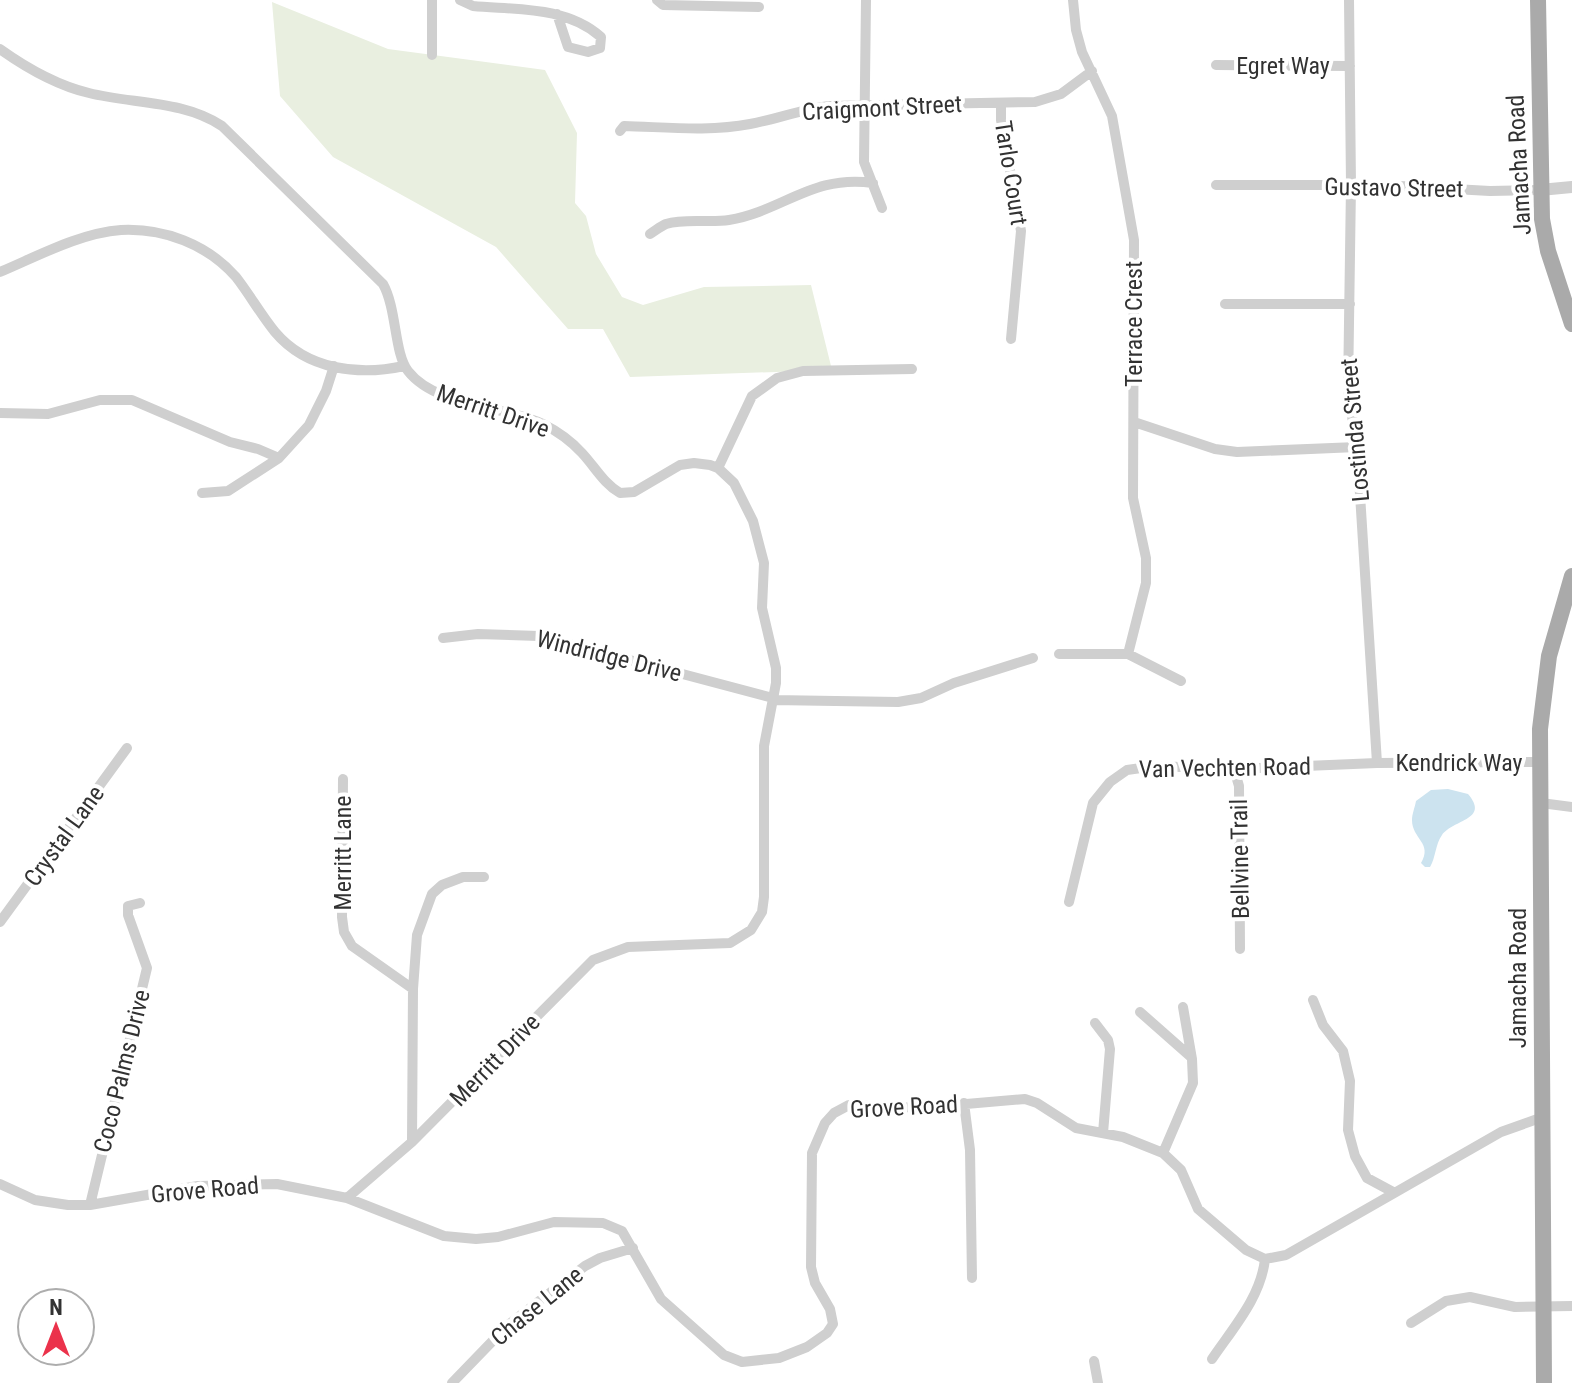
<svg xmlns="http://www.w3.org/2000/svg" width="1572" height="1383" font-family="'Roboto Condensed',sans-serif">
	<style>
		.green { fill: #e9efe0 }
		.water { fill: #cce3ef }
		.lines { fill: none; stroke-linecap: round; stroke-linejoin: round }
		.minor { stroke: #cfcfcf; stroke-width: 10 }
		.tertiary { stroke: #cfcfcf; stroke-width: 12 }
		.primary { stroke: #aaa; stroke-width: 16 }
		.labels { text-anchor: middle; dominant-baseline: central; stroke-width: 8; stroke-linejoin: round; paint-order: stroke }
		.street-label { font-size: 24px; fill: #323232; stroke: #fff }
	</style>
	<rect width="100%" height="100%" fill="#fff"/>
	<path class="green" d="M272,2L388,49L545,70L577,133L575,203L586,216L596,254L622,297L643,305L704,287L811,285L832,370L630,377L603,329H568L496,247L333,157L280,96Z"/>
	<path class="water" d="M1448,789L1468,794C1490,820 1454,819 1442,835C1435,845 1436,857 1430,867H1425L1421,863C1433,843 1412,839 1412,820C1412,814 1415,807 1416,801L1431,790Z"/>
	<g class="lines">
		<path class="minor" d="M432,0V55
			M460,0L473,6C517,10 566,6 601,37L600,48L588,52L568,47L557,14
			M657,0L663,5L759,7
			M866,0L864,162L882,208
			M1073,0L1076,30L1082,52L1112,116L1134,240L1133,498L1146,558V583L1128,654
			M1349,0L1351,185L1348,392L1357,447L1377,763
			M0,49C28,69 56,85 89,93C132,104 183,100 222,126L383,284C397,309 394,353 408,371C436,407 503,405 543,424C557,431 572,442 582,453C595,467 604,484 620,493L634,492L680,465L694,463L710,465L718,468L734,483L753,521L764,563L762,608L776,668V683L764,746V897L762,912L751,930L730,943L628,947L593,960L412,1142L347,1198
			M1216,65L1350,66
			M1001,103V120L1021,231L1011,339
			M620,131L624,126C665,127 709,132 750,124C777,119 802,109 830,106L1035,102L1061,94L1092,71
			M1216,185H1382L1490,191L1540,190
			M650,234C655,231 661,226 666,224C685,218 709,223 729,220C783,211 813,174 873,183
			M0,272C38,256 80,233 121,230C164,228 207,244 236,277C250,295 261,315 275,332C307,370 359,376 404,366
			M1225,304H1350
			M0,413L48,414L100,400H132L230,442L258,449L279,458
			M1134,422L1215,449L1237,452L1357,447
			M718,468L752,396L777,378L803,371L912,369
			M202,493L228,491L279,458L309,425L326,391L334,366
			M443,638L478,634L539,636L773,698
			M1059,654H1128L1181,681
			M773,700L898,702L921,698L954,683L1033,658
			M1234,769L1239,786L1240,949
			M343,779L342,917L344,932L352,946L413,989
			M1541,803L1572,807
			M1069,902L1093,803L1110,782L1127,770L1155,766L1234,769L1377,763L1541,762
			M0,922L127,748
			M1313,1000L1323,1025L1343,1051L1350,1081L1348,1130L1355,1156L1367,1178L1393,1192
			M1140,1012L1191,1057
			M1095,1023L1108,1040L1110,1049L1103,1133
			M964,1103L970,1150L972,1278
			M412,1142L413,989L417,935L432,894L442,885L463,877H484
			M1163,1153L1193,1083L1192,1059L1183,1007
			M0,1184L35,1200L68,1205H90L198,1186L277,1184L347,1198L444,1236L476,1239L498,1237L554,1222L603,1223L622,1231L661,1299L724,1355L742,1362L779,1358L807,1347L827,1333L833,1324L830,1309L815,1283L811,1267L812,1153L825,1123L834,1113L849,1105L920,1108L1025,1099L1037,1103L1076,1128L1123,1137L1163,1153L1181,1170L1198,1209L1246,1250L1265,1259L1286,1255L1501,1132L1543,1117
			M90,1205L147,968L128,915V906L140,903
			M1411,1323L1446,1301L1470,1297L1515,1307L1572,1306
			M1212,1359C1233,1328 1261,1297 1265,1259
			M1094,1361L1098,1383
			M452,1383L508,1325L585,1266L600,1258L633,1248"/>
		<path class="tertiary" d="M1540,190L1572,187"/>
		<path class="primary" d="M1538,0L1542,219L1548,251L1572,324
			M1544,1383L1540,729L1549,656L1572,576"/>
	</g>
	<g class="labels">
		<g class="street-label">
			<text x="1283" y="66">Egret Way</text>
			<text transform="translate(882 108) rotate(-3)">Craigmont Street</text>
			<text transform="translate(1519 165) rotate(-93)">Jamacha Road</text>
			<text transform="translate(1011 173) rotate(81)">Tarlo Court</text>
			<text transform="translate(1394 188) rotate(1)">Gustavo Street</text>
			<text transform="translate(1134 324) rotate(-90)">Terrace Crest</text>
			<text transform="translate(493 411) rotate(19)">Merritt Drive</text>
			<text transform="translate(1355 430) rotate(-95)">Lostinda Street</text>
			<text transform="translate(609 656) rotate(14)">Windridge Drive</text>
			<text x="1459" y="763">Kendrick Way</text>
			<text transform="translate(1225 768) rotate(-1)">Van Vechten Road</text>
			<text transform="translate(64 836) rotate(-54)">Crystal Lane</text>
			<text transform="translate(343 853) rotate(-90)">Merritt Lane</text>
			<text transform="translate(1240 859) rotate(-91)">Bellvine Trail</text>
			<text transform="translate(1518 978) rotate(-90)">Jamacha Road</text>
			<text transform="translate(495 1060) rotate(-46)">Merritt Drive</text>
			<text transform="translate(122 1071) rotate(-76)">Coco Palms Drive</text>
			<text transform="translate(904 1107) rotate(-3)">Grove Road</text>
			<text transform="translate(205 1190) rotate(-5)">Grove Road</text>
			<text transform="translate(537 1306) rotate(-39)">Chase Lane</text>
		</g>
	</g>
	<g transform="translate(56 1327)"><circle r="38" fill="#ffffff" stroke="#adadad" stroke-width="2"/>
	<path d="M0-6L14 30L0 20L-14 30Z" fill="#eb324b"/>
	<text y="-12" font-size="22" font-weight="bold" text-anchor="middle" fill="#323232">N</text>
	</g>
</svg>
